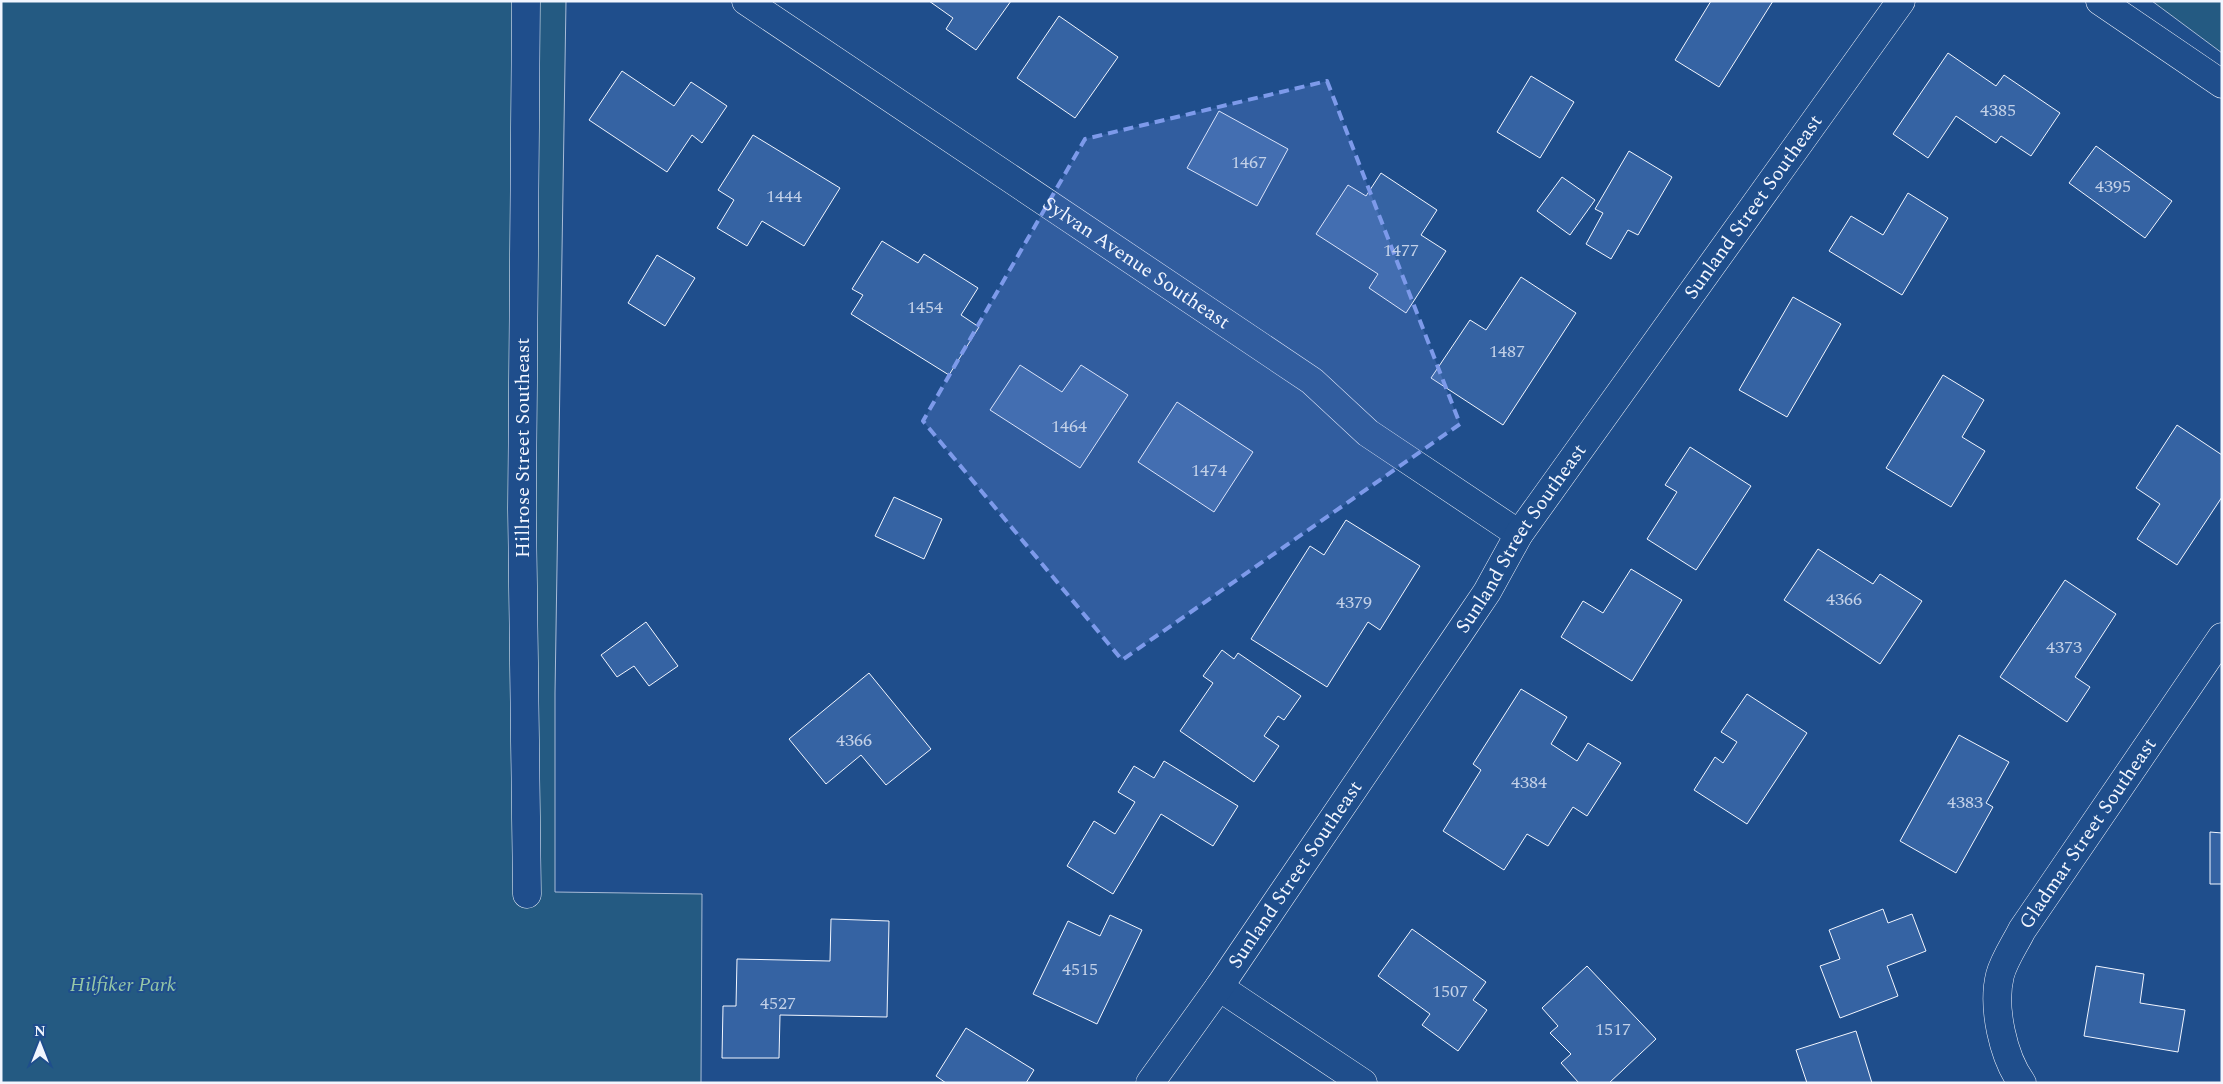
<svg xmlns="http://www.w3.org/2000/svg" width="2223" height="1084" font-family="Spectral,serif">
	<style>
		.green { fill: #245a82; stroke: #a8bbd7 }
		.building { fill: #3563a3; stroke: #f2f6ff }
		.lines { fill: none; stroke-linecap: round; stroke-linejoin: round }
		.minor-casing { stroke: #f2f6ff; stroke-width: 29 }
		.major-casing { stroke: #f2f6ff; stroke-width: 29 }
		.minor { stroke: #1f4e8c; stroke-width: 28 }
		.major { stroke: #1f4e8c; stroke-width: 28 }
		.marked { fill: #7d9aea; fill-opacity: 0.2; stroke: #7d9aea; stroke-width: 4; stroke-dasharray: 10 6; stroke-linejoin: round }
		.labels { text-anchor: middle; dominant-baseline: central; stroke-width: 4; stroke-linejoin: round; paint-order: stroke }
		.number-label { font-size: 18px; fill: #c3d1e8 }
		.street-label { font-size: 20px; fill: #f2f6ff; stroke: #1f4e8c }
		.park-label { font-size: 20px; font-style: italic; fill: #97c8a6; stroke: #1f4e8c }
	</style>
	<rect width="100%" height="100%" fill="#1f4e8c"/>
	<path class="green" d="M1,1H566L555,693V892L702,894L701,1083H1Z
		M2152,1H2222V53Z"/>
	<path class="building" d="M929,1H1011L976,50L946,29L953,18Z
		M1711,1H1773L1719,87L1675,60Z
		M1059,16L1118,57L1075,118L1017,78Z
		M1948,53L1996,86L2004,75L2060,113L2031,156L2001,136L1996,143L1956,116L1928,158L1893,134Z
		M622,71L674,106L691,82L727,106L702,143L692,135L667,172L589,120Z
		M1531,76L1574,102L1540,158L1497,132Z
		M1219,111L1288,149L1257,206L1187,168Z
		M753,135L840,188L804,246L762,221L747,246L717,228L734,200L718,190Z
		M2096,146L2172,201L2145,238L2069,183Z
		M1629,151L1672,177L1638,235L1628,230L1611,259L1586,244L1603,213L1595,209Z
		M1381,173L1437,210L1421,235L1446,251L1406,313L1369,288L1378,274L1316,234L1348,185L1366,196Z
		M1562,177L1595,200L1570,235L1537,211Z
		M1908,193L1948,218L1902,295L1829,251L1851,216L1883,235Z
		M882,241L918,263L924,254L978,288L961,315L979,327L949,375L851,314L863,295L852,289Z
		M657,255L695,278L665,326L628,303Z
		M1521,277L1576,313L1503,425L1431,378L1470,320L1486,330Z
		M1793,297L1841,324L1787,417L1739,390Z
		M1020,365L1062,392L1081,365L1128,395L1080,468L990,410Z
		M1943,375L1984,400L1962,437L1985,451L1951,507L1886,468Z
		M1177,402L1253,452L1214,512L1138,462Z
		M2177,425L2222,455V497L2177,565L2137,539L2160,504L2136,488Z
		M1690,447L1751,486L1696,570L1647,539L1677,492L1665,485Z
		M894,497L942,519L924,559L875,536Z
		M1346,520L1420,566L1380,630L1368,622L1327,687L1251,639L1310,546L1324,555Z
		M1818,549L1873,584L1880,574L1922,601L1880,664L1784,600Z
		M1631,569L1682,600L1632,681L1561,637L1583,601L1603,613Z
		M2065,580L2116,614L2075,677L2090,687L2067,722L2000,677Z
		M646,622L678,666L649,686L634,666L617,677L601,655Z
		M1222,650L1234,659L1238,653L1301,696L1284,720L1278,716L1264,736L1279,746L1254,782L1180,731L1213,683L1203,676Z
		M869,673L931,749L886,785L861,755L826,784L789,739Z
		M1521,689L1567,717L1551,744L1577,761L1588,743L1621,763L1587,816L1573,807L1548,846L1527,834L1504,870L1443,831L1481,770L1473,764Z
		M1747,694L1807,733L1747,824L1694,790L1715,757L1723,763L1737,742L1721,732Z
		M1959,735L2009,762L1986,803L1993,807L1956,873L1900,841Z
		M1164,761L1238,806L1213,846L1161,814L1113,894L1067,866L1094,821L1115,834L1135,802L1118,792L1134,766L1154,778Z
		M2210,832L2222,833V884H2210Z
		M1883,909L1888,923L1912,914L1926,951L1887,966L1898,996L1840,1018L1820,966L1840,959L1829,930Z
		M1110,915L1142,930L1097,1024L1033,994L1068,921L1100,936Z
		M831,919L889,921L887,1017L780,1015L779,1058H722L723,1006H736L737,959L830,961Z
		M1412,929L1486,982L1473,1000L1487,1010L1458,1051L1422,1025L1430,1014L1378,976Z
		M1587,966L1656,1039L1609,1083H1579L1561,1063L1571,1054L1550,1033L1558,1026L1542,1008Z
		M2096,966L2144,974L2140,1003L2185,1010L2178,1052L2084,1036Z
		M966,1028L1034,1070L1026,1083H946L936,1076Z
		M1856,1031L1872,1083H1807L1796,1050Z"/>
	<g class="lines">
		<defs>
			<g id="minor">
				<path d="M526,1L522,509L527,894"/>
				<path id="s1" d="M746,1L1312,381L1368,433L1519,534"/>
				<path d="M1219,987L1363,1083"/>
				<path id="s2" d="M1150,1083L1219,987L1464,626L1487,592L1519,534L1901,1"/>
				<path id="s3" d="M2022,1083C2003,1057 1992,1007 2000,975C2004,960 2015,944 2022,930L2222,637"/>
			</g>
			<path id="major" d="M2100,1L2222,84"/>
		</defs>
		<use href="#minor" class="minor-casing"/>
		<use href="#major" class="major-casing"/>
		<use href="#minor" class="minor"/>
		<use href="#major" class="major"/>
	</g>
	<path class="marked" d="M1327,81L1460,424L1122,660L923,421L1085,139Z"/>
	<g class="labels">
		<g class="number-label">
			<text x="1998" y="110">4385</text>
			<text x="1249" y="162">1467</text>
			<text x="2113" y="186">4395</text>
			<text x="784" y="196">1444</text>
			<text x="1401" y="250">1477</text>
			<text x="925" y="307">1454</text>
			<text x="1507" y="351">1487</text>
			<text x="1069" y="426">1464</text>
			<text x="1209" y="470">1474</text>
			<text x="1844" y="599">4366</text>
			<text x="1354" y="602">4379</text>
			<text x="2064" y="647">4373</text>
			<text x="854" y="740">4366</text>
			<text x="1529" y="782">4384</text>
			<text x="1965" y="802">4383</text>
			<text x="1080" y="969">4515</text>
			<text x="1450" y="991">1507</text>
			<text x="778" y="1003">4527</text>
			<text x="1613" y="1029">1517</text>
		</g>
		<g class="street-label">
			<text stroke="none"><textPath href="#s2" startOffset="1064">Sunland Street Southeast</textPath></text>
			<text stroke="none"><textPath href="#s1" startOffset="470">Sylvan Avenue Southeast</textPath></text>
			<text transform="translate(523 448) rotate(-90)">Hillrose Street Southeast</text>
			<text stroke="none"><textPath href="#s2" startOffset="659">Sunland Street Southeast</textPath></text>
			<text stroke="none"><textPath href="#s3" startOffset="280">Gladmar Street Southeast</textPath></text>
			<text stroke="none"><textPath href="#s2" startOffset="254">Sunland Street Southeast</textPath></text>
		</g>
		<g class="park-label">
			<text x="123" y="985">Hilfiker Park</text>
		</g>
	</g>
	<rect width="2223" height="1084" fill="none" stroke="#f2f6ff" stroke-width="5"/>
	<g transform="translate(40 1044)" stroke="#1f4e8c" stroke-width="4" paint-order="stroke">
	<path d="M0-4L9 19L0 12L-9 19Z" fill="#f2f6ff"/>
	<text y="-8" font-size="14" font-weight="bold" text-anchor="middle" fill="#f2f6ff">N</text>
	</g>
</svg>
